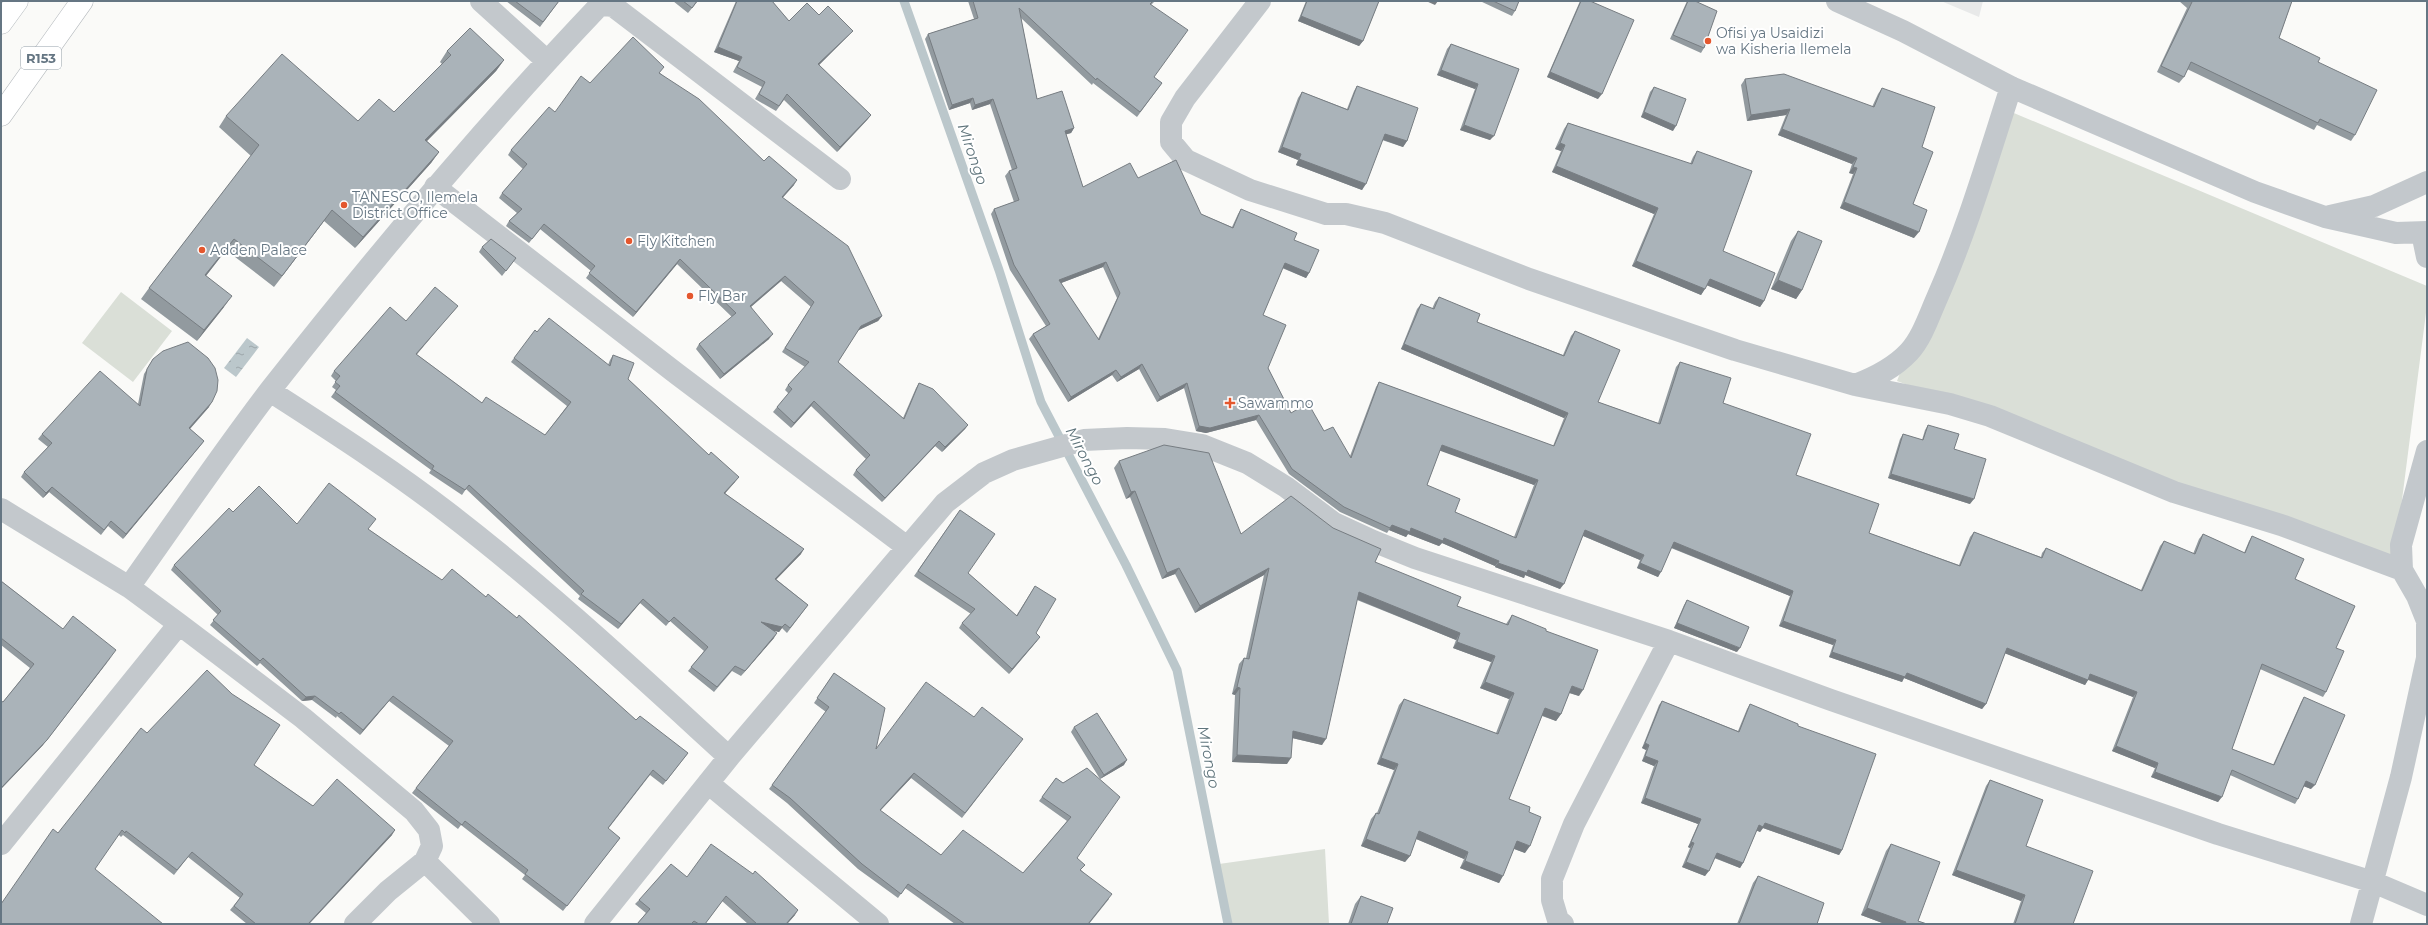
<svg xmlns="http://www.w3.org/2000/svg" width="2428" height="925" font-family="Montserrat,sans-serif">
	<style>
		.built { fill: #e8e9e9 }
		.green { fill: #dadfd7 }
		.water { fill: url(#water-ripples) }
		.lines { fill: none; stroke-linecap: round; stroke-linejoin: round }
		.stream { stroke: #bbc7cb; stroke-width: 9 }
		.primary-casing { stroke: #b5babe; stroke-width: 23 }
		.minor { stroke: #c3c8cc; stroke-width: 22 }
		.primary { stroke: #fff; stroke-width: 22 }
		.wall { fill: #929a9f; fill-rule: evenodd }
		.shaded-wall { fill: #777d82 }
		.building { fill: #aab3b9; stroke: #777d82; fill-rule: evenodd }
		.poi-dot { fill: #e4572e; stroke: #fff; stroke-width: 1.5 }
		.labels { text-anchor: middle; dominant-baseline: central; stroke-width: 4; stroke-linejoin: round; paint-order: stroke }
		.shield { fill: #fff; stroke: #939fa8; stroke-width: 1 }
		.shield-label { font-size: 13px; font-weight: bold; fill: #657683 }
		.poi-label { font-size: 14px; fill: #657683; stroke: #fff; text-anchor: start }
		.water-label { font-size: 15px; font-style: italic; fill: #60757c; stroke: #fff }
	</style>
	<defs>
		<pattern id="water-ripples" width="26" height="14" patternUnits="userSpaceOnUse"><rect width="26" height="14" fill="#bbc7cb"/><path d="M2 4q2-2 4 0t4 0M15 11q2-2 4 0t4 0" fill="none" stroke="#9ca6aa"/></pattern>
	</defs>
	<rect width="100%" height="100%" fill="#fafaf8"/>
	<path class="built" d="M1941,1H1983L1979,17Z"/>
	<path class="green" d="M2002,108L2427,286V305L2393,570L1897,381Z
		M121,292L172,331L133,382L82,343Z
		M1325,849L1329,924H1227L1219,864Z"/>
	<path class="water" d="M247,338L259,347L236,377L224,368Z"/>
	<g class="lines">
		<path class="stream" d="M904,1L999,270L1041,402L1126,565L1177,670L1228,924"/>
		<defs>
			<path id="primary" d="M1,23L17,1
				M1,115L82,1"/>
		</defs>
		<use href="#primary" class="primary-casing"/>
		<path class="minor" d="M481,1L547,61
			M1260,1L1185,98L1171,122V142L1186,160L1250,190L1326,214H1346L1385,223L1529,279L1735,350L1855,385L1950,404L1990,416L2174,492L2281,525L2402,570
			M1837,1L1903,31L2011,87L2255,192L2325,217L2374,228L2396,233L2427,232
			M435,187L677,374L907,547
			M2330,216L2374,206L2427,182
			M2422,233L2427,257
			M1855,385C1876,377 1894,368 1909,352C1922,338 1929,316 1937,298C1967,230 1988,158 2011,87
			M270,391C330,430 390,468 447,512C546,588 637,673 729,757
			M1,509L129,587L179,624L303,718L414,811L429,830L432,846L425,861L388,891L355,924
			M129,587C176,521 222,453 271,389C375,257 482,129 598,7L604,5L613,6L840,179
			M708,783L878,924
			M1,844L179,624
			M425,861L489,924
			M595,924L729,757L945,503L984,473L1013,460L1084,440L1127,438L1165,439L1202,445L1247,463L1286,487L1334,523L1373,541L1415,558L1669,641L1831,700L2218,834L2373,882L2427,905
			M1563,924L1558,920L1552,900V879L1574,824L1669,641
			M2361,924L2401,777L2427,658V621L2417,596L2402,570L2401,545L2427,451"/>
		<use href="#primary" class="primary"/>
	</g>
	<path class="wall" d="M506,1H559L540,27Z
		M673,1H698L688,13Z
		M736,1H772L789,21L819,15L849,35L819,65L871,115L867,120L837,152L784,100L776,111L755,99L762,87L733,72L739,61L714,52Z
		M968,1H1155L1151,5L1154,77L1162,83L1137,117L1093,83L1092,85L1021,18L1037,99L1074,128L1071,133L1066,134L1083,187L1138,178L1201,214L1232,227L1238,214L1241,209L1294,240L1309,273L1306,278L1282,268L1263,315L1268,368L1291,413L1324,431L1350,456L1376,387L1379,382L1553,446L1564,418L1401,349L1417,309L1421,304L1432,309L1435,302L1439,297L1477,322L1563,355L1571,336L1575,331L1598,402L1658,423L1676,367L1680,362L1723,403L1796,475L1869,533L1959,565L1970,537L1974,532L2041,557L2042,553L2046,548L2141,590L2160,546L2164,541L2193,554L2199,539L2203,534L2244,553L2249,541L2252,536L2295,579L2336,648L2326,692L2323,697L2260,669L2232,749L2273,765L2301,702L2304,697L2311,789L2304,786L2298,799L2295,804L2230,775L2218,802L2151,777L2155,768L2112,751L2133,697L2088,680L2085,685L2005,653L1986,704L1982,709L1904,678L1902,682L1829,657L1833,645L1779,626L1790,596L1671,548L1658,577L1637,568L1640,560L1583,536L1560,589L1525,575L1524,578L1495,567V566L1442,543L1439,546L1408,534L1406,537L1389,530L1387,533L1340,512L1289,474L1256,420L1206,433L1196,431L1184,388L1157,402L1139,369L1117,382L1112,375L1068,402L1029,339L1033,334L1046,326L1010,270L991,214L994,209L1014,202L1005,176L1009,171L1012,170L990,104L972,110L970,103L949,110L925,39L928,34L974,19ZM1103,267L1117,298L1098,339L1061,283ZM1440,450L1534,485L1514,537L1455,512L1427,485Z
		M1306,1H1379L1363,41L1359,46L1298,21Z
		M1480,1H1519L1515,11L1512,16Z
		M1580,1H1590L1598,99L1547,77Z
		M1687,1H1695L1704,48L1701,53L1670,39Z
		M2179,1H2292L2279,38L2318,62L2355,135L2351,141L2317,125L2314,130L2187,69L2184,77L2179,83L2157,72L2187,8Z
		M1451,44L1519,69L1490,140L1460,130L1475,89L1437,75L1447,49Z
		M447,51L504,60L496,71L427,141L439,152L431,163L355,248L324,221L274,287L226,250L206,276L224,307L197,341L141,299L149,288L251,156L219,127L226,116L358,121L394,112L442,64L440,62Z
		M660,73L764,161L794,185L782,198L882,316L878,321L858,330L838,362L903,418L916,388L919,383L968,425L965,429L942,452L935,446L882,502L853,475L856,470L866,459L811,406L791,428L773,412L777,407L789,394L785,390L788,385L805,367L782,352L811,307L781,281L751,307L769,339L720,379L696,349L699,344L732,317L677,264L633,317L586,278L591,271L540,229L529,243L506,226L509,221L517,213L499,198L502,193L523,169L508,155L511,150L590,83Z
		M1745,79L1872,107L1878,94L1882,88L1922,147L1913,204L1914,238L1840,208L1853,174L1849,173L1852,164L1778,135L1786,115L1747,121L1741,85Z
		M1357,86L1407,141L1403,147L1382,140L1362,190L1296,165L1298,160L1278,152L1298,98L1302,92L1347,109L1354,91Z
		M1654,87L1673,131L1641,117L1650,92Z
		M1568,123L1690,164L1693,157L1697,151L1723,251L1764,301L1760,307L1707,285L1701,295L1632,266L1654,214L1552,172L1561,151L1555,149L1564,129Z
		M1798,231L1802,290L1796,299L1771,289L1791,241Z
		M482,247L516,258L502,276L479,252Z
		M458,306L454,310L416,354L482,403L545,435L567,406L511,362L514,358L537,332L608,365L610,360L613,355L628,379L735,482L725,493L801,554L776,579L808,605L787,633L782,628L779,632L773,630L774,638L741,676L732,671L714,692L688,671L704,651L670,621L666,626L640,603L618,629L578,599L580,596L466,489L462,495L429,473L431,470L331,397L336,390L332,387L336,381L331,376L334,371Z
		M153,359L209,407L190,429L204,441L123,539L108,526L101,535L49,492L43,498L21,477L24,472L48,447L38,439L42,434L138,404L144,374Z
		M1928,425L1954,449L1970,504L1888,478L1900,439L1903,434L1922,440L1925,430Z
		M1119,461L1241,534L1375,562L1457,606L1506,624L1512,615L1546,631L1579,696L1569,693L1561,714L1556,721L1542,716L1509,799L1529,812L1525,853L1514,849L1499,883L1460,868L1464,859L1416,839L1410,856L1405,862L1361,846L1371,819L1376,813H1377L1394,770L1377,764L1399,705L1404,699L1496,733L1509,699L1480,688L1491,662L1453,648L1456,640L1357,600L1322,745L1292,738L1287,764L1232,762L1235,695L1232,694L1239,664L1244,658H1246L1264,575L1195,613L1175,574L1162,579L1130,497L1126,499L1114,468Z
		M960,510L968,573L1016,616L1035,586L1036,633L1037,641L1009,674L959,628L962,623L971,614L914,576Z
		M233,512L297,524L368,529L636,720L688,753L663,785L650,775L608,829L620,838L563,911L522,879L525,875L461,825L458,829L412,793L449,746L389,701L360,735L337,716L336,718L312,700L302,701L260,663L257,666L210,625L218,615L171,570L174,565Z
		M1,581L63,629L43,745L1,789V701L3,702L30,668L1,645Z
		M1687,600L1737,652L1674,628L1684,605Z
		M834,673L876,749L974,717L1023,739L962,818L911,778L880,811L941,855L1023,873L1067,821L1039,801L1056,778L1063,783L1087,768L1077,858L1081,870L1109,899L1089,924H955L905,888L898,898L858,869L787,803L769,789L826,712L814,703Z
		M1662,701L1738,731L1747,709L1750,704L1798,726L1842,850L1839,855L1763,828L1760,832L1757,830L1743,863L1740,868L1714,858L1705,876L1682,867L1690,848L1688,847L1698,824L1641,803L1654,766L1642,761L1646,750L1642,748L1659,705Z
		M1074,727L1124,765L1100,779L1071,732Z
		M147,733L254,765L313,806L392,835L309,924H247L230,910L240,898L188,857L174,875L123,835L121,837L119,835L1,924L58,833Z
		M1990,780L2026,846L2073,924H2013L2021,901L1952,875L1986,786Z
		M1891,844L1918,921L1927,924H1885L1861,915L1886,851Z
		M1758,876L1817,924H1737L1753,883Z
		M687,877L795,915L787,924H748L722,901L705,924H637L646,913L635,904L639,900Z
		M1361,896L1387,924H1348L1355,904Z"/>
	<path class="shaded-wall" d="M1426,1H1438L1435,5Z
		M1301,16L1363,41L1359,46L1298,21Z
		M853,31L815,69L818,64Z
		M718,47L742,57L739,61L714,52Z
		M504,60L496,71L417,151L425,140Z
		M1441,70L1478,84L1475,89L1437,75Z
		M1550,72L1602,94L1598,99L1547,77Z
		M973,98L970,103L949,110L952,105Z
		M993,99L990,104L972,110L975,105Z
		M1790,109L1786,115L1747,121L1751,115Z
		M1644,112L1676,126L1673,131L1641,117Z
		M871,115L867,120L837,152L840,147Z
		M1464,125L1494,136L1490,140L1460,130Z
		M1074,128L1071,133L1061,136L1065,131Z
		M1782,129L1857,158L1852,164L1778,135Z
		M1385,134L1407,141L1403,147L1381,139Z
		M1560,143L1565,145L1561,151L1555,149Z
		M1282,147L1301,154L1298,160L1278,152Z
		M439,152L431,163L355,248L363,237Z
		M1299,159L1366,184L1362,190L1296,165Z
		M1556,166L1658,208L1654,214L1552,172Z
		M1853,167L1857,168L1853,174L1849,173Z
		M797,180L794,185L779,202L782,197Z
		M1844,202L1919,232L1914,238L1840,208Z
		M332,210L324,221L274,287L282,276Z
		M234,239L226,250L198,286L205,275Z
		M680,259L677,264L633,317L636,312Z
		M1636,261L1705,289L1701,295L1632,266Z
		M1106,262L1103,267L1056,285L1059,280Z
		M1285,263L1309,273L1306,278L1281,267Z
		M785,276L781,281L746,311L750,306Z
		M1710,279L1764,301L1760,307L1706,285Z
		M1778,280L1802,290L1796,299L1771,289Z
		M232,296L224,307L197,341L204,330Z
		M458,306L454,310L413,359L416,354Z
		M882,316L878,321L857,331L861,326Z
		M773,334L769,339L720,379L724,374Z
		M1404,344L1568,413L1564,418L1401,349Z
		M1142,364L1139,369L1117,382L1121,377Z
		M1116,370L1112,375L1068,402L1071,397Z
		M1187,383L1184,388L1157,402L1160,397Z
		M814,401L811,406L791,428L794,423Z
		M212,402L209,407L186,433L189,428Z
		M1259,415L1256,420L1206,433L1196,431L1199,426Z
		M968,425L965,429L942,452L945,447Z
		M204,441L201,445L123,539L126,534Z
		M939,441L935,446L882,502L885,498Z
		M1442,445L1538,480L1534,485L1438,450Z
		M1891,474L1974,499L1970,504L1888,478Z
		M739,477L735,482L721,498L724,493Z
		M52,487L49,492L43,498L46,493Z
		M1135,491L1130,497L1126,499L1131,492Z
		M1392,525L1411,528L1444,538L1499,561L1495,566L1442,543L1439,546L1408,534L1406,537L1389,530Z
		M1585,530L1644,555L1640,560L1581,535Z
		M1674,542L1793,591L1790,596L1670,547Z
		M804,549L801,554L772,584L775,579Z
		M1498,563L1528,570L1564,584L1560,589L1525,575L1524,578L1495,567Z
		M1640,563L1661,572L1658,577L1637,568Z
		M1179,568L1175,574L1162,579L1167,573Z
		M1269,568L1264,575L1195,613L1200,606Z
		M1359,592L1460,633L1456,640L1354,598Z
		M643,599L640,603L618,629L621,624Z
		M1783,621L1836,640L1833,645L1779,626Z
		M761,622L785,624L779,632L757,627Z
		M1677,623L1740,648L1737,652L1674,628Z
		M777,633L774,638L741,676L745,671Z
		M1040,637L1037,641L1009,674L1012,669Z
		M1457,642L1495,656L1491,662L1453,648Z
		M2007,648L2088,680L2085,685L2004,653Z
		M1832,652L1907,673L1986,704L1982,709L1904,678L1902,682L1829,657Z
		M113,655L43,745L1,789V788Z
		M2090,674L2137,692L2133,697L2087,679Z
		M1485,682L1514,693L1509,699L1480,688Z
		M1572,686L1583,690L1579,696L1567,692Z
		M1237,687L1240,688L1235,695L1232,694Z
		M315,696L312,700L302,701L306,697Z
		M393,696L389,701L360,735L363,730Z
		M1545,708L1561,714L1556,721L1541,715Z
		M1293,731L1326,739L1322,745L1288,737Z
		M1645,743L1649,745L1646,750L1642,748Z
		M2116,746L2158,763L2155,768L2112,751Z
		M1237,755L1291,758L1287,764L1232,762Z
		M1645,756L1658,761L1654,766L1642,761Z
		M1381,758L1398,764L1394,770L1377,764Z
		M1127,760L1124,765L1100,779L1104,775Z
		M2155,772L2222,797L2218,802L2151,777Z
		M914,773L911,778L876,815L880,810Z
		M2306,781L2315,785L2311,789L2303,786Z
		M1645,798L1701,819L1698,824L1641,803Z
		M1765,823L1842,850L1839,855L1763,828L1760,832L1755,830L1759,825Z
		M395,830L392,835L309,924H308Z
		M1419,831L1468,852L1464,859L1414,838Z
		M1366,839L1410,856L1405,862L1361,846Z
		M1517,841L1530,846L1525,853L1512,848Z
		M1691,842L1694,843L1690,848L1688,847Z
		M1717,853L1743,863L1740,868L1713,857Z
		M1465,861L1503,876L1499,883L1460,868Z
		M1686,862L1709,871L1705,876L1682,867Z
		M1956,870L2025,895L2021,901L1952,875Z
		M1867,908L1906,922L1905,924H1885L1861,915Z
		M798,910L795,915L787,924H786Z"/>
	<path class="building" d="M515,1H559L543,22Z
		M683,1H697L692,8Z
		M737,1H772L789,21L807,3L819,15L828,6L853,31L818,64L871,115L840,147L787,94L779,106L759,94L765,82L737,67L742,57L718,47Z
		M973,1H1153L1150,4L1188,30L1154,77L1162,83L1140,112L1097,78L1096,80L1019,8L1037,99L1062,91L1074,128L1065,131L1083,187L1130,163L1138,178L1176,160L1201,214L1233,228L1241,209L1297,233L1294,240L1319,250L1309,273L1285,263L1263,315L1286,325L1268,368L1291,413L1308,403L1324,431L1333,427L1351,458L1379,382L1554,446L1568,413L1404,344L1421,304L1434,309L1439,297L1480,314L1477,322L1564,356L1575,331L1620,350L1598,402L1660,424L1680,362L1731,378L1723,403L1811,434L1796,475L1879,504L1869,533L1960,566L1974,532L2042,558L2046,548L2142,591L2164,541L2195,554L2203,534L2245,553L2252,536L2304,559L2295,579L2355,606L2336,648L2344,651L2326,692L2262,664L2232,749L2274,765L2304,697L2345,715L2315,785L2306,781L2298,799L2232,770L2222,797L2155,772L2158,763L2116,746L2137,692L2090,674L2088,680L2007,648L1986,704L1907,673L1905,677L1832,652L1836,640L1783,621L1793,591L1674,542L1661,572L1640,563L1644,555L1585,530L1564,584L1528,570L1527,573L1498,563L1499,561L1444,538L1443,541L1411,528L1410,532L1392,525L1390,528L1344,507L1292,469L1259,415L1210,428L1199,426L1187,383L1160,397L1142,364L1121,377L1116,370L1071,397L1033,334L1050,324L1014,265L994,209L1019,200L1009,171L1017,168L993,99L975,105L973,98L952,105L928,34L978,18ZM1106,262L1120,293L1099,340L1059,280ZM1442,445L1538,480L1516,538L1455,512L1460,499L1427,485Z
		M1307,1H1379L1363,41L1301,16Z
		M1493,1H1519L1515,11Z
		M1581,1H1590L1634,20L1602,94L1550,72Z
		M1688,1H1695L1717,11L1704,48L1673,35Z
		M2191,1H2292L2279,38L2320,58L2318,62L2377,90L2355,135L2320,119L2318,123L2191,62L2184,77L2161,66L2192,2Z
		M470,28L504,60L425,140L439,152L363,237L332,210L282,276L234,239L205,275L232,296L204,330L149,288L259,145L226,116L282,54L358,121L379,99L394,112L451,55L447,51Z
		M633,37L664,67L659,73L699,99L764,161L769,156L797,180L782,197L848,246L882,316L861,326L838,362L904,419L919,383L933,389L968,425L945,447L939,441L885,498L856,470L870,455L814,401L794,423L777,407L792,389L788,385L809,362L785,348L814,302L785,276L750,306L773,334L724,374L699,344L736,313L680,259L636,312L589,273L595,266L544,224L532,239L509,221L522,209L502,193L527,164L511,150L549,107L555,112L581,76L590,83Z
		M1451,44L1519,69L1494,136L1464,125L1478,84L1441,70Z
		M1784,74L1874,107L1882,88L1935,107L1922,147L1933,152L1913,204L1927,210L1919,232L1844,202L1857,168L1853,167L1857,158L1782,129L1790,109L1751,115L1745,79Z
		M1357,86L1418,108L1407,141L1385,134L1366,184L1299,159L1301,154L1282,147L1302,92L1348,110Z
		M1654,87L1686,99L1676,126L1644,112Z
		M1568,123L1692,164L1697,151L1752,171L1723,251L1775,273L1764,301L1710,279L1705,289L1636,261L1658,208L1556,166L1565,145L1560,143Z
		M1798,231L1822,241L1802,290L1778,280Z
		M491,239L516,258L506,271L482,247Z
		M435,287L458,306L416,354L482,403L486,397L545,435L571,402L514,358L535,330L537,332L549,318L610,366L613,355L634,363L628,379L709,455L711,452L739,477L724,493L804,549L775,579L808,605L790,628L785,624L782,627L761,622L777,633L745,671L735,666L717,687L691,667L708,647L674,617L669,622L643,599L621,624L581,594L584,591L469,485L465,490L432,469L434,466L335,392L340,386L335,382L340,376L334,371L390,307L406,321Z
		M188,342L208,358L215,368L218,380L217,391L212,402L189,428L204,441L126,534L111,521L104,530L52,487L46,493L24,472L52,443L42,434L100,371L140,406L147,369L153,359L163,351Z
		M1928,425L1959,434L1954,449L1986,459L1974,499L1891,474L1903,434L1923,440Z
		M1164,445L1209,453L1241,534L1291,496L1333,528L1381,549L1375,562L1461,597L1457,606L1508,625L1512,615L1546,629V631L1598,650L1583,690L1572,686L1561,714L1545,708L1509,799L1530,807L1529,812L1541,817L1530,846L1517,841L1503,876L1465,861L1468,852L1419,831L1410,856L1366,839L1376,813L1379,814L1398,764L1381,758L1404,699L1498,734L1514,693L1485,682L1495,656L1457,642L1460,633L1359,592L1326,739L1293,731L1291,758L1237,755L1240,688L1237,687L1244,658L1249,659L1269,568L1200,606L1179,568L1167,573L1135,491L1131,492L1119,461Z
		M329,483L376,519L368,529L442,580L452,569L486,597L488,594L517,618L519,615L636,720L640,716L688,753L666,781L653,770L608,828L620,838L567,906L525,874L528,870L465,821L462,825L416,788L453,741L393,696L363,730L341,712L339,714L315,696L306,697L263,658L260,661L213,620L221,611L174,565L229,508L233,512L259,486L297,524Z
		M960,510L995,534L968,573L1017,616L1035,586L1056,599L1036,633L1040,637L1012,669L962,623L975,609L918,571Z
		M1,581L63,629L73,616L116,650L47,740L1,788V701L3,702L34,664L1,638Z
		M1687,600L1749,627L1740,648L1677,623Z
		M207,670L232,694L280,725L254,765L313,806L337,779L395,830L308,924H256L234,906L243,894L192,852L177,870L126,831L125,833L122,830L95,869L163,924H1V904L53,829L58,833L141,728L147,733Z
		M834,673L885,708L876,749L926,682L974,717L982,707L1023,739L965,813L914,773L880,810L941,855L963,830L1023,873L1071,817L1042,797L1056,778L1063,783L1087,768L1120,797L1077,858L1085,865L1080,870L1112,894L1088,924H965L908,884L901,894L862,864L790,798L772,785L829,707L817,698Z
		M1662,701L1739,732L1750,704L1798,724V726L1876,754L1842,850L1765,823L1763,827L1759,825L1743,863L1717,853L1709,871L1686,862L1694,843L1691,842L1701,819L1645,798L1658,761L1645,756L1649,745L1645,743Z
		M1097,713L1127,760L1104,775L1074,727Z
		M1990,780L2043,800L2026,846L2093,871L2073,924H2015L2025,895L1956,870Z
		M711,844L753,874L755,871L798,910L786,924H757L726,896L705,924H699L694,921L691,924H637L650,909L639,900L671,864L687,877Z
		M1891,844L1940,862L1918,921L1927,924H1905L1906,922L1867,908Z
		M1758,876L1824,903L1817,924H1739Z
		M1361,896L1393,908L1387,924H1351Z"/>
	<g class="poi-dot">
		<circle cx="1708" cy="41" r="4"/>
		<circle cx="344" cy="205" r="4"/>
		<circle cx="629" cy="241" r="4"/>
		<circle cx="202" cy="250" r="4"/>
		<circle cx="690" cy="296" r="4"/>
		<path d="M1228 397h4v4h4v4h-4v4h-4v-4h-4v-4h4z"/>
	</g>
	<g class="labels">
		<rect class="shield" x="21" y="47" width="40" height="22" rx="3"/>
		<g class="shield-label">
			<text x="41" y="58">R153</text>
		</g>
		<g class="poi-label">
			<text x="1716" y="33">Ofisi ya Usaidizi<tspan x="1716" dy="16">wa Kisheria Ilemela</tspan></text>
			<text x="352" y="197">TANESCO, Ilemela<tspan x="352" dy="16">District Office</tspan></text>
			<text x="637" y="241">Fly Kitchen</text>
			<text x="210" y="250">Adden Palace</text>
			<text x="698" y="296">Fly Bar</text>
			<text x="1238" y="403">Sawammo</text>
		</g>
		<g class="water-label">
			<text transform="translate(973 154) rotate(71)">Mirongo</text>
			<text transform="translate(1085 456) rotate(62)">Mirongo</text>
			<text transform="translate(1209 757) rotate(79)">Mirongo</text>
		</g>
	</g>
	<rect width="2428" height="925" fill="none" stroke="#657683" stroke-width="4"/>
</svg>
